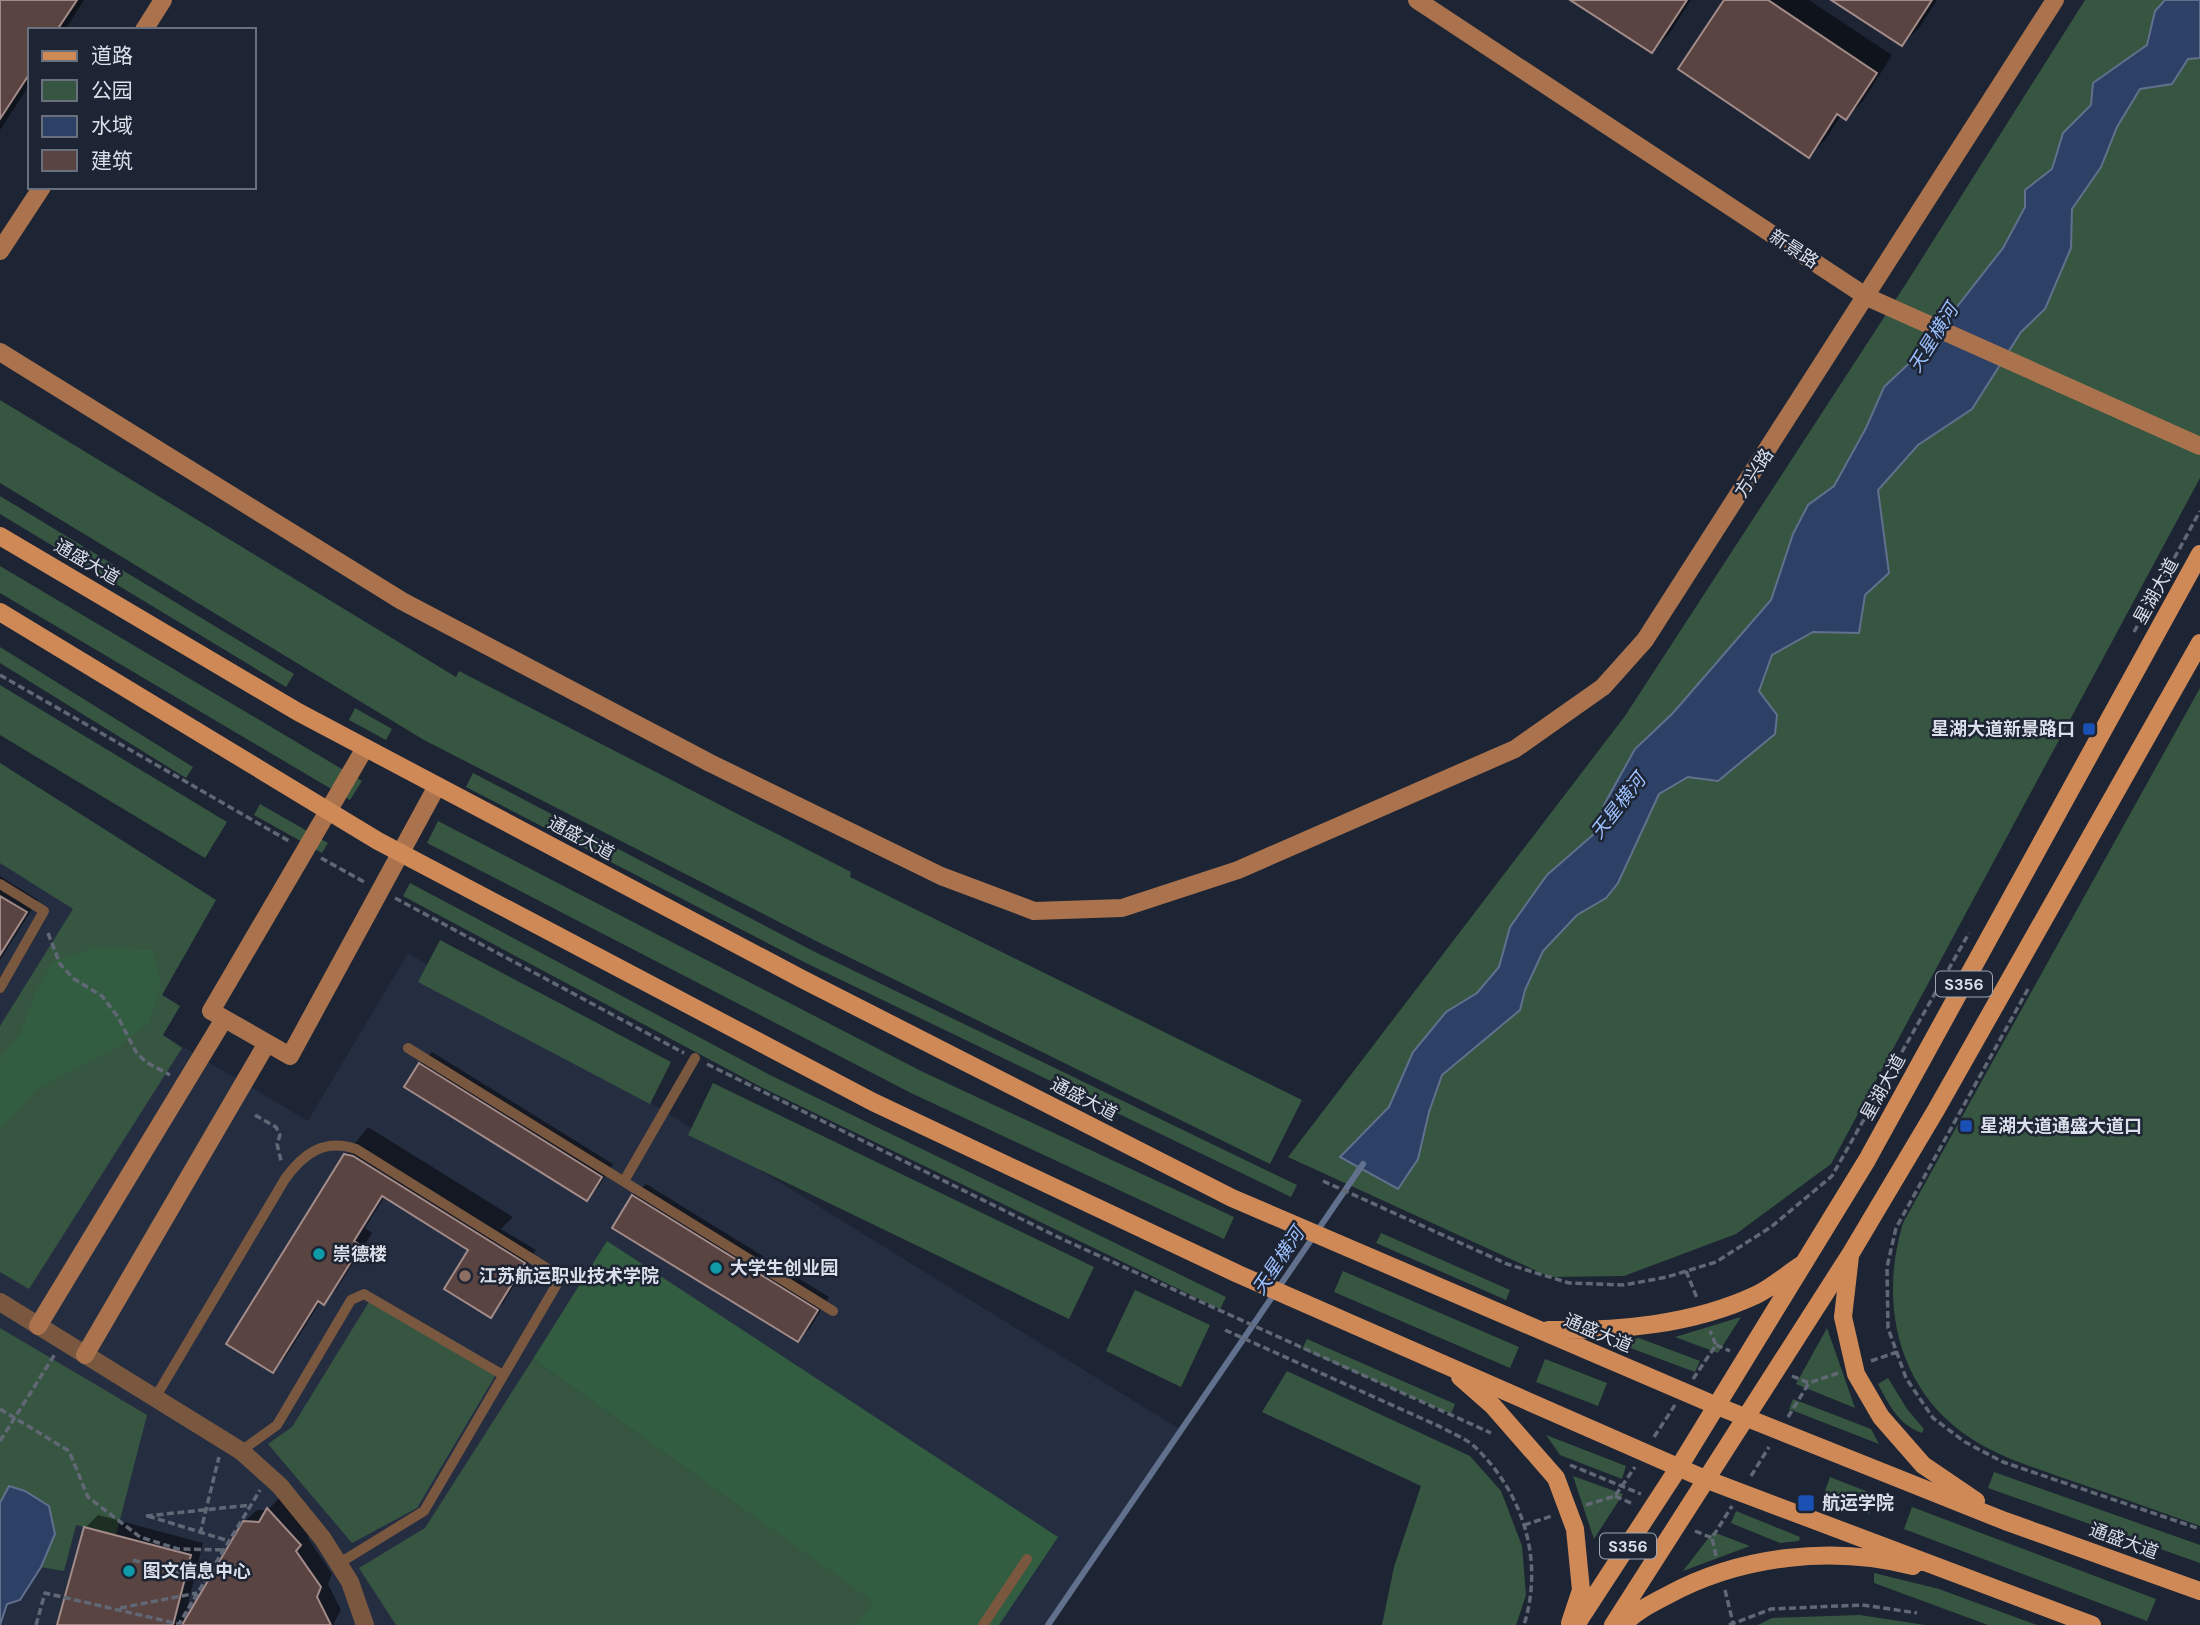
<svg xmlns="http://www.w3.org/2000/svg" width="2200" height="1625" font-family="'DM Sans','Noto Sans SC',sans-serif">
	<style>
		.built { fill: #252e41 }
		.green { fill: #375641 }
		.forest { fill: #325d41 }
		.water { fill: #2d4065; stroke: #61708d; stroke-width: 2 }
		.shadow { fill: #0007 }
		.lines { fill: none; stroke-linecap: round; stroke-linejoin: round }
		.stream { stroke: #61708d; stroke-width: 6 }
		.building { fill: #594442; stroke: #a28b88; stroke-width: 2 }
		.path { stroke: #616875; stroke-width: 3.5; stroke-dasharray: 7 3.5; stroke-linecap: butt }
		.lane { stroke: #7a5840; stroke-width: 10 }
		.street { stroke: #7a5840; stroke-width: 18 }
		.secondary { stroke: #aa734e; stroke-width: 18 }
		.primary { stroke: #cf8957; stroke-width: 18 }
		.transit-dot { fill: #1a4fb4; stroke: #1d2433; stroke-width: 2.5 }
		.culture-dot { fill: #0f9aa8; stroke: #1d2433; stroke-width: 2.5 }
		.education-dot { fill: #8d6e63; stroke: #1d2433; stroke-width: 2.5 }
		.labels { text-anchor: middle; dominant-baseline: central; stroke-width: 5; stroke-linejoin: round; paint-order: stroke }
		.shield { fill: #1d2433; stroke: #a1a7b2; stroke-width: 2 }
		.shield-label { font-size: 16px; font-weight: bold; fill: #dadfe9 }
		.street-label { font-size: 18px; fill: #dadfe9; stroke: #1d2433 }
		.poi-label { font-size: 18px; font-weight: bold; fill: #dadfe9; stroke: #1d2433; text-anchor: start }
		.water-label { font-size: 19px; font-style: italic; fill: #9cbffd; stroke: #1d2433 }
	</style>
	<rect width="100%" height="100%" fill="#1d2433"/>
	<path class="built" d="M0,763L216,900L162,994L180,1006L163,1035L308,1121L408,953L1181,1430L1048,1625H0Z"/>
	<path class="green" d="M2085,0H2200V478L1831,1164L1736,1234L1624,1276L1550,1277L1288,1157L1625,716L1909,279Z
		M0,400L456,677L459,671L851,872L850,877L1302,1100L1270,1164L816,941L424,740L0,483Z
		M0,496L294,674L286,687L0,514Z
		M0,566L362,781L350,800L0,593Z
		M0,647L193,767L186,778L0,663Z
		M0,685L227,822L205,858L0,735Z
		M2200,688V1526C2156,1510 2113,1495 2069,1480C2033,1467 1994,1456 1963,1433C1895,1383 1880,1299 1903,1223Z
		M355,708L392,729L386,740L349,720Z
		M0,763L216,900L162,995L180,1006L163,1035L182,1048L29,1289L0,1272V1026L73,909L0,863Z
		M473,773L813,951L1297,1185L1291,1197L806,963L466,787Z
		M260,804L328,843L322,853L254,815Z
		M438,821L921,1071L1234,1217L1224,1239L911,1093L427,843Z
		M410,883L770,1075L1226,1297L1220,1309L763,1088L403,896Z
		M440,940L671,1062L650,1104L418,982Z
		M713,1083L1094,1267L1069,1319L688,1135Z
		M1381,1233L1510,1290L1506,1300L1376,1243Z
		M1343,1271L1519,1347L1510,1368L1334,1292Z
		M1135,1290L1210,1325L1181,1387L1106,1351Z
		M372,1297L495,1376L417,1508L352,1543L268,1444L292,1427Z
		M1741,1317L1718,1353L1675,1337Z
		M0,1328L147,1415L116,1535L76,1525L64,1571L41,1567L20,1600L7,1604L0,1625Z
		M1827,1328L1855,1408L1796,1384Z
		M1639,1338L1700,1361L1695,1372L1617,1343Z
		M1307,1339L1455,1404L1451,1414L1302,1349Z
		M533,1359L874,1601L857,1625H396L359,1568L425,1528Z
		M1545,1359L1607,1383L1598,1406L1536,1382Z
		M1287,1371L1470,1456L1501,1491L1522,1546L1526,1595L1516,1625H1382L1394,1567L1421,1486L1262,1412Z
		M1888,1378L1907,1409L1924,1429L1922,1433C1898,1424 1889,1405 1878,1384Z
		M1793,1399L1871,1429L1879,1444L1789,1409Z
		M1546,1435L1626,1466L1622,1479L1560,1455Z
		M1994,1472L2200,1545V1563L1988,1488Z
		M1573,1476L1623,1494L1594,1539Z
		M1830,1477L1876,1495L1869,1514L1823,1496Z
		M1912,1507L2156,1599L2147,1621L1904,1529Z
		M1736,1511L1800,1537L1799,1541L1780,1543L1731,1523Z
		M1713,1532L1750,1546L1683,1571Z
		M1874,1573L1939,1589L2037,1625H1988L1874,1583Z
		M1860,1615L1925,1625H1758L1772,1618Z"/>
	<path class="forest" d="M95,948L152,950L161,984L149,1023L119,1046L35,1090L0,1130V1059L20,1034L35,994L53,961Z
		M607,1241L1058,1537L999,1625H857L873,1601L533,1359Z"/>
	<path class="water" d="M2165,0H2200V58L2188,59L2172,84L2140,89L2117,127L2101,167L2072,209L2071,248L2045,309L2021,332L1972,409L1918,445L1878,490L1889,573L1865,595L1859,633L1813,632L1772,655L1759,691L1777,715L1775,734L1718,781L1688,777L1659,794L1618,883L1606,898L1577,915L1543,951L1525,990L1520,1010L1442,1075L1429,1112L1418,1159L1398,1189L1340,1157L1389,1107L1413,1052L1446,1012L1477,993L1499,967L1510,927L1547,875L1594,834L1605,803L1635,749L1673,713L1771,600L1793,534L1808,505L1834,486L1866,428L1884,387L1923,350L2003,248L2025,207V190L2052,169L2063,133L2091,105L2093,83L2147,45L2155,11Z
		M9,1486L25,1491L49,1506L55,1534L41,1567L20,1600L7,1604L0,1625V1503Z"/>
	<path class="shadow" d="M0,0H84L65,30H30V84L0,130Z
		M1573,0H1691L1669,34L1652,51Z
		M1726,0H1809L1892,55L1863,101L1846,118L1841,115L1826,139L1809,156Z
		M1834,0H1937L1919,28L1902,44Z
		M0,876L38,900L0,960Z
		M432,1052L613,1164L599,1186L586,1199L420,1064Z
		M368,1127L513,1217L501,1229L536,1250L503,1303L491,1316L471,1250L385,1196L365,1228L372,1233L336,1290L324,1303L321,1301L285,1358L273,1370L346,1155Z
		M646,1184L829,1297L810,1328L798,1340L633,1196Z
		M280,1497L312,1531L308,1538L332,1574L328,1584L341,1610L333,1625H184L244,1522L257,1510H268Z
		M98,1515L203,1543L183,1625H59L85,1528Z"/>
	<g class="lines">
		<path class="stream" d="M1048,1625L1363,1164"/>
	</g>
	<path class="building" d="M0,0H77L57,30H30V73L0,119Z
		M1570,0H1687L1652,53Z
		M1724,0H1768L1877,73L1846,120L1837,114L1809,158L1678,69Z
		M1831,0H1932L1902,46Z
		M0,896L27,912L0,955Z
		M419,1063L602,1177L587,1201L404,1087Z
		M344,1154L353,1156L525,1263L491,1318L444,1289L468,1250L382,1196L354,1241L361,1246L324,1305L318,1301L273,1373L226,1344Z
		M632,1195L818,1310L798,1342L612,1228Z
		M267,1508L301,1545L296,1551L321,1587L317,1597L331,1625H182L243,1521L259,1522Z
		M84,1527L191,1555L173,1625H57Z"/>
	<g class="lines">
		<path class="path" d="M2134,632L2200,511
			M0,675L289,841
			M321,858L366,883
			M395,898L684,1053
			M48,933L60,964L74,979L102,996L118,1017L136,1052L146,1062L170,1075
			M2028,989L1896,1228L1887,1267L1888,1328L1906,1378L1933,1418L1965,1442L2003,1462L2200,1529
			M707,1064L1062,1239L1491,1433
			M255,1115L276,1127L280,1135L277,1144L281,1161
			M1323,1181L1507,1264L1569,1283L1624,1285L1667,1277L1716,1262L1771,1227L1832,1176L1969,933
			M1686,1271L1697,1298
			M1225,1330L1443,1428C1453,1434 1467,1439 1475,1447C1524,1494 1544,1561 1524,1625
			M1716,1345L1730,1351
			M1871,1361L1897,1352
			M1792,1376L1809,1383L1838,1373
			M1693,1379L1716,1345L1710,1331
			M0,1409L69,1451L88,1497L140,1537L178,1549L223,1550
			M1788,1417L1809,1383
			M1654,1437L1675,1405
			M0,1441L55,1354
			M1570,1465L1641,1494
			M1751,1476L1769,1447
			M1615,1496L1633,1504
			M1586,1505L1615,1496L1635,1467
			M146,1516L251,1505
			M148,1516L229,1541
			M1524,1525L1552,1516
			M1695,1531L1712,1538
			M200,1534L219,1457
			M1716,1556L1712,1538L1732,1506
			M133,1560L205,1581
			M1725,1590L1733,1623
			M120,1608L197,1593
			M36,1625L45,1593L179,1624L260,1490
			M1729,1625L1771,1609L1862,1605L1917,1613"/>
		<path class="lane" d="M0,884L44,911L0,988
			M408,1048L833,1311
			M624,1181L695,1058
			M155,1398L285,1179C303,1154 324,1138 356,1149L561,1277L424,1511L338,1564
			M241,1451L277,1425L351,1300L364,1294L503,1375
			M983,1625L1027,1559"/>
		<path class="street" d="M0,1302L241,1451L280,1486L323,1539L350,1582L365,1625"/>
		<path class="secondary" d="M1417,0L1867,297L2200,446
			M144,30L163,0
			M0,251L42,187
			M0,352L402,601L710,763L941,876L1034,911L1122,908L1238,870L1515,749L1603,687L1645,640L2055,0
			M365,748L211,1011L290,1056L437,786
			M38,1326L224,1019
			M85,1355L267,1043"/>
		<path class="primary" d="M0,536L298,712L802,979L1232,1198L1717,1406L2005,1521L2200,1591
			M0,612L378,841L873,1102L1238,1274L1705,1479L2092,1625
			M1850,1256L1843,1317L1856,1374L1881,1417L1923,1465L1976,1501
			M1548,1330C1618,1331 1692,1325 1756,1295C1771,1288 1786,1275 1801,1265
			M1460,1377L1493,1406L1556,1478L1575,1529L1581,1590L1570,1623
			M1576,1625L1679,1467L1867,1160L2200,554
			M1613,1625L1851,1253L1936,1110L2200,643
			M1623,1625C1636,1611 1651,1604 1668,1595C1740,1556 1832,1545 1913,1566"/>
	</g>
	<g class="transit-dot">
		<rect x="2082" y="722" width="14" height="14" rx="3.5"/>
		<rect x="1959" y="1119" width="14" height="14" rx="3.5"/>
		<rect x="1797" y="1494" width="18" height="18" rx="3.5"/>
	</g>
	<g class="culture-dot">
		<circle cx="319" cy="1254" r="7"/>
		<circle cx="716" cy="1268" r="7"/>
		<circle cx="129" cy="1571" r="7"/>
	</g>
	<circle class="education-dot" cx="465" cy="1276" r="7"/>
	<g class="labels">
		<g class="shield">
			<rect x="1936" y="971.5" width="56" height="25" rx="5"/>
			<rect x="1600" y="1533.5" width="56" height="25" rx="5"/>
		</g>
		<g class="shield-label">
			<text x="1964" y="984">S356</text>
			<text x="1628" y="1546">S356</text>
		</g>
		<g class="street-label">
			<text transform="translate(1794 249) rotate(33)">新景路</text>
			<text transform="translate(1754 473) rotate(-57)">方兴路</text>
			<text transform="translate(87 562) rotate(30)">通盛大道</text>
			<text transform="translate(2156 591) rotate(-61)">星湖大道</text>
			<text transform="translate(581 838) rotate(28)">通盛大道</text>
			<text transform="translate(1883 1087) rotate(-61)">星湖大道</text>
			<text transform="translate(1084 1099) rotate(27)">通盛大道</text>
			<text transform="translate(1598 1333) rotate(23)">通盛大道</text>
			<text transform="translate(2124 1541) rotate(20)">通盛大道</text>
		</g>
		<g class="poi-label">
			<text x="2075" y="729" text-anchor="end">星湖大道新景路口</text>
			<text x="1980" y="1126">星湖大道通盛大道口</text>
			<text x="333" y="1254">崇德楼</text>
			<text x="730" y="1268">大学生创业园</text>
			<text x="479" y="1276">江苏航运职业技术学院</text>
			<text x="1822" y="1503">航运学院</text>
			<text x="143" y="1571">图文信息中心</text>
		</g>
		<g class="water-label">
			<text transform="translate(1933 338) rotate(-58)">天星横河</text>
			<text transform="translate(1618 806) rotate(-52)">天星横河</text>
			<text transform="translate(1278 1261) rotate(-56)">天星横河</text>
		</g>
	</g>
	<rect x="28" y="28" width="228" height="161" fill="#1d2433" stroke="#696f7c" stroke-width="2"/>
	<rect x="42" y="51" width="35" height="10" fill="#cf8957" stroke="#696f7c" stroke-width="2"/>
	<text x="91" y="63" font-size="21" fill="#dadfe9">道路</text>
	<rect x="42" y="80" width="35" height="21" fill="#375641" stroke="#696f7c" stroke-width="2"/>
	<text x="91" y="98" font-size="21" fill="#dadfe9">公园</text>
	<rect x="42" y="116" width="35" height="21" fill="#2d4065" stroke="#696f7c" stroke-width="2"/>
	<text x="91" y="133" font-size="21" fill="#dadfe9">水域</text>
	<rect x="42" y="150" width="35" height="21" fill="#594442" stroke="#696f7c" stroke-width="2"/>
	<text x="91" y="168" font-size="21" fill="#dadfe9">建筑</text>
</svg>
